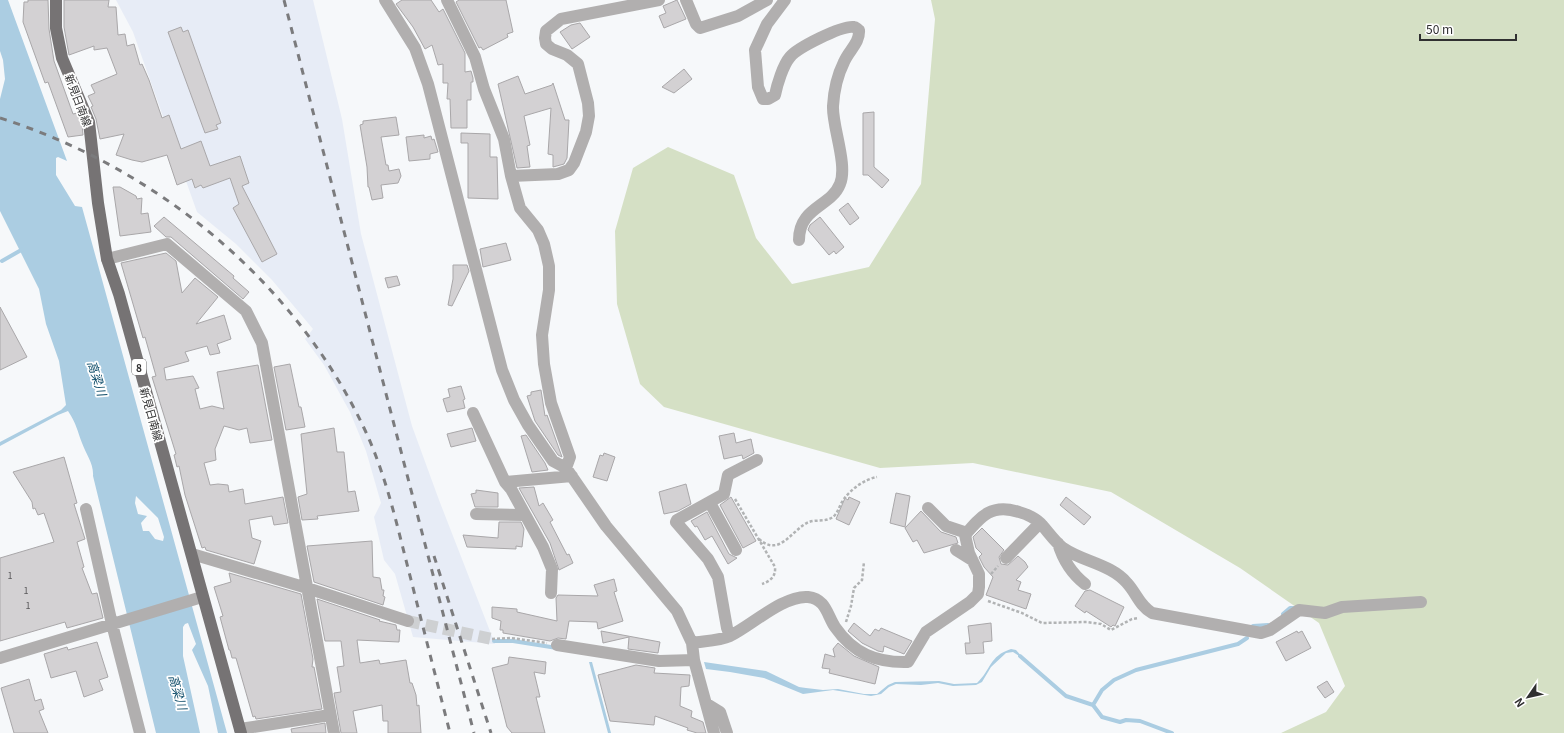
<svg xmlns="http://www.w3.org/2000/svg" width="1564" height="733" font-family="Georgia,'Noto Sans JP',serif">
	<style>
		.built { fill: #e7ecf6 }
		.green { fill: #d5e0c5 }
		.water { fill: #abcde2; fill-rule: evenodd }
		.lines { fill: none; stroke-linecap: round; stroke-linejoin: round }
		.stream { stroke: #abcde2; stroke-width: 4 }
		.building { fill: #d3d1d3; stroke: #a9a7a9 }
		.minor-tunnel { stroke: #ced0d2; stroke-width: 12; stroke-dasharray: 12 6; stroke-linecap: butt }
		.path { stroke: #b1b3b4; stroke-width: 2.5; stroke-dasharray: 3 2; stroke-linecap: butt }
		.minor { stroke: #b1afaf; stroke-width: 12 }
		.major { stroke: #767374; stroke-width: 12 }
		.rail { stroke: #7b7b7d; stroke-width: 3; stroke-dasharray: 7 7; stroke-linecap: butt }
		.labels { text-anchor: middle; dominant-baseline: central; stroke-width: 3.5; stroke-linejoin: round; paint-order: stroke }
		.number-label { font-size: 9px; fill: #59585a }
		.shield { fill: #fff; stroke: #6e6e6f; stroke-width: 1 }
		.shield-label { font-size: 10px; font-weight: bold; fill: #303031 }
		.street-label { font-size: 11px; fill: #303031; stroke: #fff }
		.water-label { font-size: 12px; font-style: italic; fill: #0f4d6a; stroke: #fff }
	</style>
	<rect width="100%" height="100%" fill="#f6f8fa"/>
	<path class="built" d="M116,0H313L342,119L361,234L412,426L439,500L495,644L413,637L395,574L384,560L374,517L381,503L366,451L350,412L324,365L305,339L313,329L272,280L236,244L197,212L133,32Z"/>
	<path class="green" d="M931,0H1564V733H1281L1326,712L1345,686L1319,623L1240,568L1111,492L973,463L880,468L664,407L640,384L617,304L615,231L633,168L668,147L734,175L756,238L792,284L869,267L921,184L935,19Z"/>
	<path class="water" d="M0,0H8L67,161L58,157L56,158V175L75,206L82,207L227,733H218L208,686L192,650L196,644L188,623L185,624L183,627V656L200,733H156L93,476C94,464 86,454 82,443C77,430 77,425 68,411L58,415L0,446V442L61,410L66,405L59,361L46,324L39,289L0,211V99L5,79L3,60L0,51ZM136,496L158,518L164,537L163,541L155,539L149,531H143L141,523L147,516L138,514L135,503Z
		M1011,649L1016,650L1024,659L1013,652L1006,653L991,667L982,682L976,685L953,686L938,683L921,685L896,684L889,687L881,694L871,696L833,690L803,694L764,678L730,672L706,669L704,662L766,671L799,687L806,688L823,690L838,689L864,694H877L888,685L895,682L939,681L954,684L977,683C991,670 989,656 1011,649Z
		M589,662H592L611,733H608Z"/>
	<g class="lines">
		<path class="stream" d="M2,261L23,249
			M1283,614L1290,608H1294
			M1253,626L1268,625
			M494,641H513L557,648
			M1020,656L1066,696L1093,705L1102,717L1120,722L1126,720L1140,721L1172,733
			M1093,705L1102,690L1114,680L1136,670L1238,644L1247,638"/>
	</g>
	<path class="building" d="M28,0H48L49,29L54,61L73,114L77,113L82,124L83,135L68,137L48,82L45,83L23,22L24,2H28Z
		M64,0H109L108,7H116L118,35L125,34L127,46L134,44L140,65L142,64L149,80L162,118L169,115L181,149L201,141L210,166L240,156L249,183L242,186L277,254L262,262L233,208L239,204L230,178L203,188L201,185L195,188L192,179L177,185L167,155L142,162L132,160L116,155L124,134L100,139L96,119L91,107L93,106L88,96L95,93L91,85L117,74L107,48L94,50V46L69,55L64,27Z
		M402,0H431L439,12L443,9L465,53V72L471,71L473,78V82H471V100H467V128H451L450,99H447L448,83H443V64L438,65L432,45L425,49L413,27L396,4Z
		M459,0H506L513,32L507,34L508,37L483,50L481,47L479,48L456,2Z
		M677,0L686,19L664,28L659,16L666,13L663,6Z
		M580,23L590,37L572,49L560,32L571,25Z
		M181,27L183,32L188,30L221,123L216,125L218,129L205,133L168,32Z
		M684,69L692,79L674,93L662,87Z
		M518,76L525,94L552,85L553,83L565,120H569L567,158L564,164L553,167V155L548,154L551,108L524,116L530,145L527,146L530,167L517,168L498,84Z
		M874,112V167L889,180L882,188L868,175H863V113Z
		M396,117L399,135L381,137L386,165H388L389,171L399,169L401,176L398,183L381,185L383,198L372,200L369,187H368L367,167L360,125L363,124V121Z
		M461,133L490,134V157H497L498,199L468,198V143H461Z
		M424,135V138L431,136L432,140L434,139L438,152L430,154V159L409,161L406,137Z
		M113,187H120L136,196L137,199L142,198L141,214L148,213L151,232L120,236Z
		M848,203L859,218L850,225L839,210Z
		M164,217L234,276L233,278L249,292L243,299L171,237H166L154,226Z
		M820,217L844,247L836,254L834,251L829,255L808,230L810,225Z
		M506,243L511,260L483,267L480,249Z
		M166,253L176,261L182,293L195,278L218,297L196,324L224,315L231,339L217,344L220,353L210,355L207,346L185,352L189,361L164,368L166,380L193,376L199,388L195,389L200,409L212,406L224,409L217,372L258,365L272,440L250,443L247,428L239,430L224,426L215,449L216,460L204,463L210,485L218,484L228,485L229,492L243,489L245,504L283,497L288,523L274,525L272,516L249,520L252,538L261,541L254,564L206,550L205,547L202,548L185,495L179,466L177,467L174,455L176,454L152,377L156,376L145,337L143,338L121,263Z
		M453,265H467L469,271L452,306L448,305L453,279Z
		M397,276L400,285L388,288L385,278Z
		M0,307L27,357L0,370Z
		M290,364L299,407H301L305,427L286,430L274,367Z
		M461,386L465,399L463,400L465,408L447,412L443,399L450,397L448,389Z
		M541,390L545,416L547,415L562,457L558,455L535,421L527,396L531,395V392Z
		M334,428L337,452H344L348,492L355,491L359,511L317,516L318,519L302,520L298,497L307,494L301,434Z
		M472,428L476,441L451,447L447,434Z
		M734,433L736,443L751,439L754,453L743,459L742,455L724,459L719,436Z
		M526,435L545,463L548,470L532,472L521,436Z
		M604,453L615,457L607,481L593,477L600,455L603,456Z
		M64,457L77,503L74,504L85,539L77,542L84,567L82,568L92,594L97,593L103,618L67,628L65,622L0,641V558L54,542L44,513L38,515L35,508L33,509L32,502L13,472Z
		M686,484L691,504L678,511L664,514L659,492Z
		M534,487L539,506L543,503L553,520L550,522L567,555L569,554L573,563L559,570L550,543L519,488Z
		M476,490L498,493V507H475L471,494L476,493Z
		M896,493L910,496L905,527L890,523Z
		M731,497L756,541L743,548L720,505Z
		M849,497L860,502L849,525L836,519L845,498L848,500Z
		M1066,497L1091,517L1084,525L1060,505Z
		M921,511L941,532L956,537L958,543L924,553L917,540L913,542L905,528Z
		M707,512L729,554L737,558L728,564L712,536L705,540L697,526L695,527L691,521Z
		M499,522H521L524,529L522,547L516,546V549L467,547L463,535L498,538Z
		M982,528L1004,550L999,557L1001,564L1008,565L1018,556L1025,562L1028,567L1016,580L1021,582L1018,590L1031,594L1026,609L986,595L993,577L984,567L979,557L982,554L976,548L973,537Z
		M372,541L373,577L380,578L382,590H384L383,596L385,597L383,605L314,582L307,546Z
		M229,573L301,594L313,659L312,667H314L322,709L256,719L255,716L253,717L236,658H232L230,650H229L220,617L223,616L214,587L231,582Z
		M614,579L617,591L614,592L623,621L598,629L597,622L569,621L566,639L558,638L550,641L503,633V630H500L501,621L492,618V607L517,609V612L557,621L556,598L558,595L598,596L594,585Z
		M1090,590L1124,607L1115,626L1113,625L1111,627L1086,611L1085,613L1075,606L1085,591Z
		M317,599L380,620L379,621L396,625L397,630H400L399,642L357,640L360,663L379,660L380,664L406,660L410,683H412L416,695L417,706L419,705L421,733H388V721H383L382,705L353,711L357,733H341L334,693L341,692L337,667L344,666L341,641H325Z
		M854,623L870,636L875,629L879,631L881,628L912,641L904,654L884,646L883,652L878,651L862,643L848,631Z
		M991,623L992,641L983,642L984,653L966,654L965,643H970L968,626Z
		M601,631L660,642L658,653L628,649L629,637L603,643Z
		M1297,631L1298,633L1302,631L1311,648L1286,661L1276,642Z
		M97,642L108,677L99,680L103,690L84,697L76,671L51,678L44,654L67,647L68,650Z
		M838,643L854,656L879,667L875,684L829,673L830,669L822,668L825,654L835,657L833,649Z
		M509,657L546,662L545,674L534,672L540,697H536L545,733H512L507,727L492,668L508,664Z
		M636,665L655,668L654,673L690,675L689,686L681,687L680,706L692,711L691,717L703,722L706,733H697L687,730L688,728L655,716L654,725L610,721L598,675Z
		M29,679L35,701L41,699L44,709L39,711L48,733H14L1,688Z
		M1327,681L1334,692L1325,698L1317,687Z
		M325,723L326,733H292L291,729Z"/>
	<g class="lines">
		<path class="minor-tunnel" d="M408,621L492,639"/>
		<path class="path" d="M735,499L775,567C776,577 770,581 762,584
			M759,539C780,558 792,529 809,522C817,519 828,523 835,515C839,510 840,504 844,499C851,489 865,479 877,477
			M991,574L998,566
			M988,601L1022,613L1042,623L1087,622L1101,624L1111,630L1132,619L1139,618
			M846,622L851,606L854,588L862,580L864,562
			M492,639L511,638L547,643"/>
		<path class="minor" d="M385,0L415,48L428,84L487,312L502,370L514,400L528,425L553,461L566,468L606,526L677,611L692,643L694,660L714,733
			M447,0L475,57L484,89L504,139L511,176L520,208L538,230L544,244L549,266V290L542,335L544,364L551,403L570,457L566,468
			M686,0L696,24L700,28L738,16L767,0
			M785,0L767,24L755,50L758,87L763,99H768L775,95C777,85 783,65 790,57C797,48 842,25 854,27C856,27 857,29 859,30C860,43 849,50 844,62C837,76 834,89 833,106C832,126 848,165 840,184C831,207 799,207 799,240
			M511,176L558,174L569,170L574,163L586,132L589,116L588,103L578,64L567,55L552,49L546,44L545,38L546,31L561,19L659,0
			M107,259L167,244L246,311L262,343L334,733
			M473,413L505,482L511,489L543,547L552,569L551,593
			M505,482L572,476
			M710,503L736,550
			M928,508L946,526L967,533
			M86,509L112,624L140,733
			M476,514L524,515
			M1058,543C1063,560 1071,573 1085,584
			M956,550L972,560
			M192,554L307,588L408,621
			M1006,558L1040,523
			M730,636L727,628L718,577L708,559L676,522L677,520L724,494L728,475L757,460
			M692,643C704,641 719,641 730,636C752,625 784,595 808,597C826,599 827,615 835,627C853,653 876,663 908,662L926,632L970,602L978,594L979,587V574L969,553L965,535C981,516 992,503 1019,512C1027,514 1037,519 1042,525C1049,533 1055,542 1063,548C1083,562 1111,564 1127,583C1137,594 1139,605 1152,613L1261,633L1270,630L1299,610L1325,613L1342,607L1421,602
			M557,645L659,661L694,660
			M0,658L202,597
			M707,704L720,712L727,733
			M240,729L330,715"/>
		<path class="major" d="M56,0V28L62,58L89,122L98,203L107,259L119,294L241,733"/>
		<path class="rail" d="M284,0L474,733
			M0,118C155,167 294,280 364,428C385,472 396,521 408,568C422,623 436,678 450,733
			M434,556L491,733"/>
	</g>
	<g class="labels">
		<g class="number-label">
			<text x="10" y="575">1</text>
			<text x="26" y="590">1</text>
			<text x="28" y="605">1</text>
		</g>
		<rect class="shield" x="132" y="359" width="14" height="16" rx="3"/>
		<g class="shield-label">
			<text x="139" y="367">8</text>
		</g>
		<g class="street-label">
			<text transform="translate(79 100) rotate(69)">新見日南線</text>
			<text transform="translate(152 414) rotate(74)">新見日南線</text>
		</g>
		<g class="water-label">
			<text transform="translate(98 378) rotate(72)">高梁川</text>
			<text transform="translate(179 692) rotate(74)">高梁川</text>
		</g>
	</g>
	<g transform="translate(1528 697) rotate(236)" stroke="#ffffff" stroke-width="3" paint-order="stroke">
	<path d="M0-3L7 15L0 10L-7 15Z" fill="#303031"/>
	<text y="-6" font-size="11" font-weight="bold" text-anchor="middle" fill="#303031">N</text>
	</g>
	<path d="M1420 34v6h96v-6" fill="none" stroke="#303031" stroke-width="2"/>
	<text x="1426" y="34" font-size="12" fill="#303031" stroke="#ffffff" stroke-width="3" paint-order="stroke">50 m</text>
</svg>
